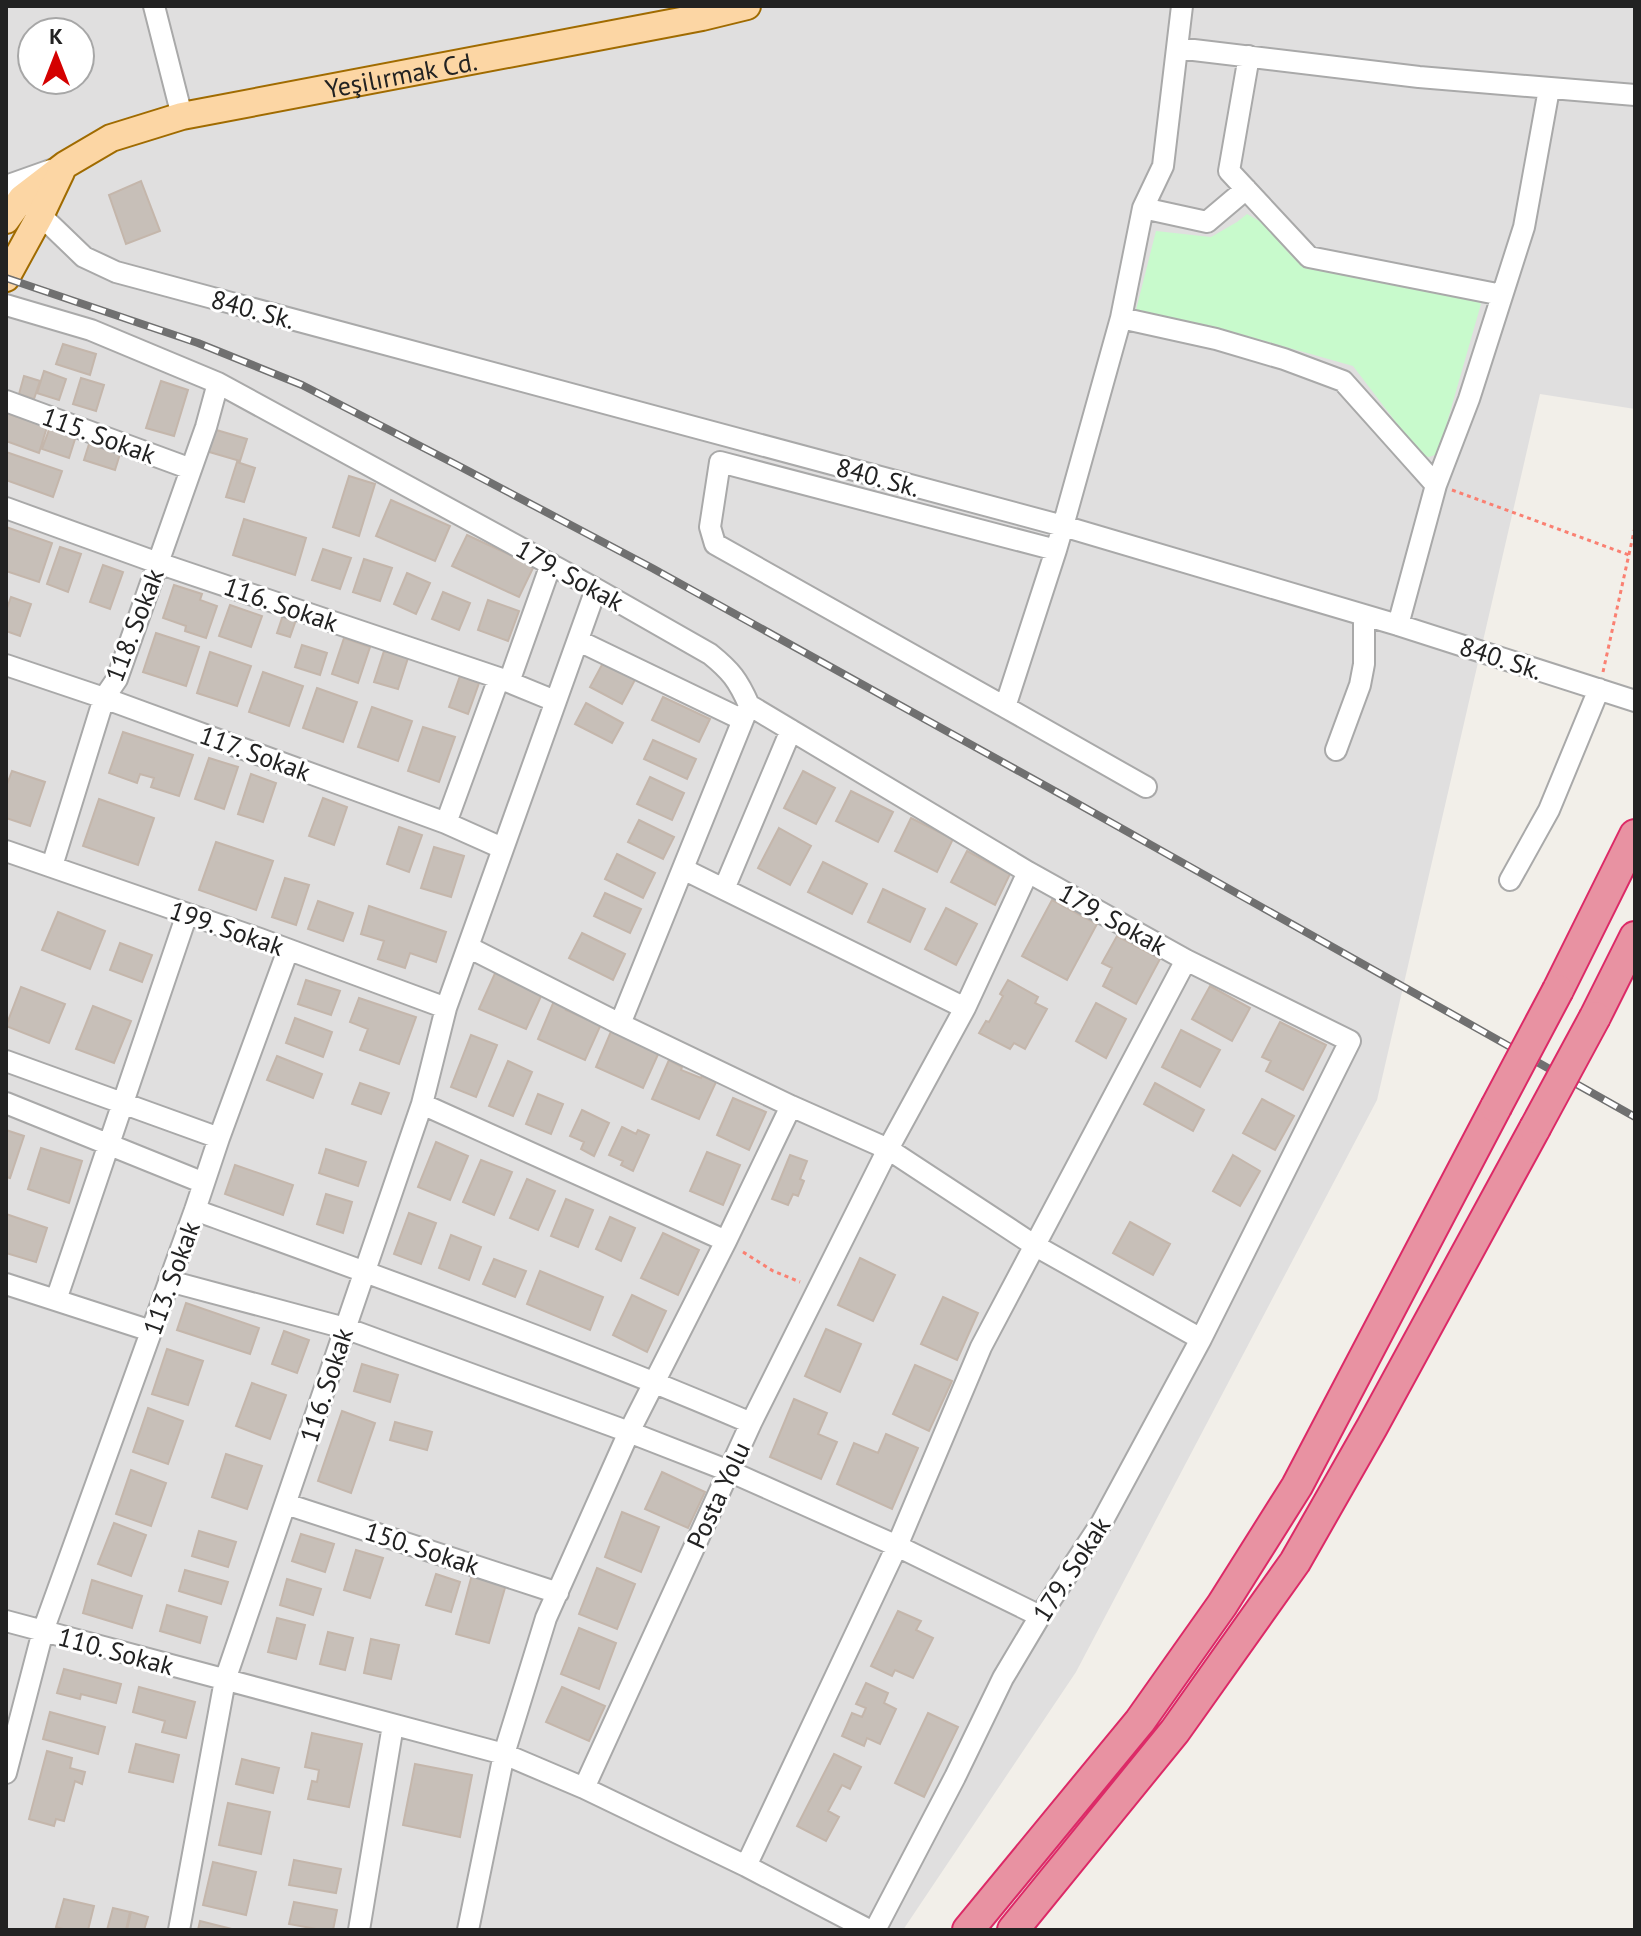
<svg xmlns="http://www.w3.org/2000/svg" width="1641" height="1936" font-family="'PT Sans',sans-serif">
	<style>
		.residential { fill: #e0dfdf; fill-rule: evenodd }
		.park { fill: #c8facc }
		.building { fill: #c7bfb8; stroke: #c4b6ab; stroke-width: 2 }
		.lines { fill: none; stroke-linecap: round; stroke-linejoin: round }
		.minor-casing { stroke: #a9a9a9; stroke-width: 24 }
		.major-casing { stroke: #a06b00; stroke-width: 30 }
		.highway-casing { stroke: #dc2a67; stroke-width: 34 }
		.path { stroke: #fa8072; stroke-width: 3; stroke-dasharray: 4 4; stroke-linecap: butt }
		.minor { stroke: #fff; stroke-width: 20 }
		.major { stroke: #fcd6a4; stroke-width: 26 }
		.highway { stroke: #e892a2; stroke-width: 30 }
		.rail-casing { stroke: #707070; stroke-width: 8 }
		.rail { stroke: #fff; stroke-width: 5; stroke-dasharray: 15; stroke-linecap: butt }
		.highway-bridge-casing { stroke: #dc2a67; stroke-width: 34; stroke-linecap: butt }
		.highway-bridge { stroke: #e892a2; stroke-width: 30 }
		.labels { text-anchor: middle; dominant-baseline: central; stroke-width: 6; stroke-linejoin: round; paint-order: stroke }
		.street-label { font-size: 26px; fill: #222; stroke: #fff }
	</style>
	<rect width="100%" height="100%" fill="#f2efe9"/>
	<path class="residential" d="M6,6H1635V409L1540,394L1377,1100L1076,1672L903,1930H6ZM32,32H80V80H32Z"/>
	<path class="park" d="M1247,214L1268,226L1286,250L1305,268L1473,297L1481,304L1438,454L1429,457L1421,455L1353,366L1212,326L1136,310L1156,231L1211,237L1237,222Z"/>
	<path class="building" d="M141,181L160,231L126,244L109,195Z
		M63,344L96,354L90,375L56,364Z
		M44,371L66,379L59,400L37,393Z
		M24,376L40,381L34,399L19,394Z
		M81,378L104,385L96,411L73,404Z
		M161,381L188,390L174,436L146,428Z
		M6,413L47,427L39,453L6,441Z
		M50,427L76,436L69,458L42,449Z
		M213,429L247,439L240,461L206,451Z
		M89,444L120,454L115,470L84,460Z
		M6,452L62,471L53,497L6,480Z
		M237,462L255,468L244,502L226,497Z
		M349,476L375,484L359,536L333,527Z
		M391,500L450,526L435,561L376,536Z
		M244,519L306,538L295,575L233,555Z
		M6,527L52,543L39,582L6,571Z
		M467,535L534,566L519,597L452,566Z
		M60,547L81,554L68,592L47,584Z
		M323,549L351,558L340,589L312,580Z
		M364,559L392,568L380,601L353,592Z
		M103,565L123,572L110,609L90,602Z
		M407,573L430,583L416,614L394,604Z
		M174,585L202,594L200,600L217,606L206,638L185,631L186,626L163,618Z
		M443,592L470,603L459,630L432,619Z
		M11,597L31,604L20,636L6,631V611Z
		M488,600L519,611L508,641L478,630Z
		M230,605L262,616L251,647L219,636Z
		M284,612L297,617L290,637L277,633Z
		M156,633L199,647L186,686L143,672Z
		M344,638L370,647L358,683L332,674Z
		M302,645L327,653L320,675L295,667Z
		M384,651L408,658L398,689L374,682Z
		M210,652L251,666L237,706L197,693Z
		M604,661L636,678L622,704L590,687Z
		M263,672L303,686L289,726L249,712Z
		M460,676L479,683L468,714L449,707Z
		M317,688L357,702L343,742L303,728Z
		M663,697L710,719L699,742L652,720Z
		M586,703L623,723L612,743L575,724Z
		M372,707L412,721L398,761L358,747Z
		M423,727L455,737L439,782L408,771Z
		M123,732L193,755L179,796L151,787L154,778L140,774L137,783L109,773Z
		M653,740L696,759L687,779L644,759Z
		M209,758L238,767L224,809L195,799Z
		M12,771L45,782L30,826L6,818V787Z
		M803,771L835,788L816,824L784,808Z
		M251,774L276,783L263,822L238,814Z
		M650,777L684,793L672,820L637,804Z
		M851,791L893,812L878,842L836,821Z
		M323,798L347,807L334,845L309,836Z
		M99,799L154,818L138,865L83,846Z
		M911,818L953,839L937,872L895,851Z
		M639,820L674,837L663,859L628,842Z
		M399,827L422,835L409,872L387,864Z
		M779,828L811,846L790,885L758,868Z
		M216,842L273,861L256,910L199,890Z
		M434,847L464,856L451,897L421,888Z
		M967,851L1010,874L995,905L951,882Z
		M617,854L655,873L643,898L605,879Z
		M823,862L867,884L852,914L808,892Z
		M285,878L309,885L296,925L272,917Z
		M883,889L925,909L910,942L868,922Z
		M605,893L641,909L630,933L594,916Z
		M1052,900L1097,924L1067,980L1022,956Z
		M318,901L353,913L343,941L308,929Z
		M369,906L446,932L436,962L410,953L405,968L378,959L384,941L361,934Z
		M946,908L977,924L956,965L925,949Z
		M58,912L105,931L90,969L42,950Z
		M582,933L625,954L613,980L569,958Z
		M1117,936L1160,959L1136,1004L1103,986L1112,968L1102,963Z
		M120,943L152,955L142,982L110,970Z
		M496,971L509,977L508,980L528,988L543,992L526,1029L479,1009Z
		M306,980L340,991L331,1015L298,1004Z
		M1008,980L1038,997L1035,1003L1047,1009L1025,1049L1014,1043L1010,1049L979,1033L986,1021L989,1022L1003,996L1000,994Z
		M1210,986L1250,1008L1232,1041L1192,1019Z
		M21,987L65,1004L49,1043L6,1026Z
		M359,998L416,1017L399,1064L360,1050L368,1029L350,1022Z
		M554,1001L568,1007L566,1010L586,1019L588,1016L602,1022L585,1060L538,1039Z
		M1096,1003L1126,1019L1106,1058L1076,1041Z
		M93,1006L131,1021L114,1063L76,1049Z
		M295,1018L332,1032L323,1057L286,1043Z
		M1280,1022L1326,1045L1303,1090L1266,1071L1271,1061L1262,1057Z
		M612,1029L626,1035L625,1038L645,1047L646,1044L660,1050L643,1088L596,1067Z
		M1181,1030L1220,1050L1200,1087L1162,1067Z
		M471,1035L497,1045L476,1097L451,1087Z
		M277,1056L322,1074L313,1098L267,1080Z
		M669,1060L682,1067L681,1070L701,1078L702,1076L716,1082L699,1119L652,1099Z
		M508,1061L532,1072L513,1116L489,1106Z
		M360,1083L389,1093L381,1114L352,1104Z
		M1155,1083L1204,1110L1193,1131L1144,1104Z
		M538,1094L563,1104L551,1134L526,1124Z
		M733,1098L766,1112L749,1150L717,1135Z
		M1262,1099L1294,1116L1275,1150L1243,1133Z
		M582,1110L609,1123L594,1156L581,1149L584,1142L570,1136Z
		M622,1127L636,1134L638,1130L649,1135L633,1171L621,1165L623,1161L609,1155Z
		M6,1130L24,1136L10,1178L6,1177Z
		M436,1142L468,1156L450,1200L418,1187Z
		M41,1148L82,1161L69,1203L28,1189Z
		M326,1149L366,1162L358,1186L319,1173Z
		M707,1152L740,1165L723,1205L690,1191Z
		M790,1155L807,1161L800,1179L804,1181L798,1196L793,1194L788,1205L772,1199Z
		M1233,1155L1260,1171L1240,1206L1213,1191Z
		M481,1160L512,1172L494,1215L463,1202Z
		M235,1165L293,1185L283,1215L225,1194Z
		M527,1179L555,1191L538,1230L510,1218Z
		M326,1194L352,1202L343,1233L317,1224Z
		M566,1199L593,1210L578,1247L551,1236Z
		M409,1213L436,1223L421,1264L394,1254Z
		M6,1214L47,1228L36,1262L6,1253Z
		M610,1217L635,1228L621,1261L596,1249Z
		M1130,1222L1170,1244L1153,1275L1113,1253Z
		M663,1233L699,1250L678,1295L641,1278Z
		M451,1235L481,1247L469,1280L439,1268Z
		M860,1258L895,1275L873,1321L838,1305Z
		M494,1259L526,1271L515,1297L483,1284Z
		M540,1271L603,1297L590,1330L527,1304Z
		M632,1295L666,1311L647,1352L613,1335Z
		M943,1297L978,1313L957,1360L921,1344Z
		M186,1303L259,1328L250,1354L177,1330Z
		M826,1329L861,1344L840,1392L805,1376Z
		M284,1331L309,1340L297,1373L272,1364Z
		M167,1349L203,1361L188,1405L152,1394Z
		M362,1364L398,1375L390,1402L354,1391Z
		M915,1365L952,1381L929,1431L893,1414Z
		M252,1383L286,1395L270,1439L236,1426Z
		M794,1399L827,1413L818,1434L837,1442L821,1479L770,1457Z
		M148,1408L183,1421L168,1464L133,1452Z
		M342,1411L375,1423L351,1493L318,1481Z
		M395,1422L432,1432L427,1450L390,1440Z
		M886,1434L918,1448L892,1509L837,1484L854,1443L878,1453Z
		M226,1454L262,1466L247,1509L212,1497Z
		M131,1470L166,1483L151,1526L116,1514Z
		M662,1472L705,1492L688,1528L645,1509Z
		M622,1512L659,1527L641,1572L605,1557Z
		M114,1523L146,1535L131,1576L98,1564Z
		M199,1531L236,1542L228,1567L192,1556Z
		M301,1534L334,1544L325,1572L292,1561Z
		M356,1550L383,1558L370,1598L344,1590Z
		M597,1568L635,1584L617,1629L579,1614Z
		M185,1570L228,1582L221,1604L179,1591Z
		M473,1571L507,1581L489,1643L456,1634Z
		M436,1574L460,1582L451,1612L426,1605Z
		M287,1579L321,1589L313,1615L280,1605Z
		M92,1580L142,1596L132,1628L83,1613Z
		M167,1605L207,1617L200,1643L160,1631Z
		M898,1611L921,1621L916,1630L933,1638L913,1678L895,1670L892,1676L871,1666Z
		M277,1618L305,1625L296,1659L268,1652Z
		M579,1628L616,1643L599,1689L561,1674Z
		M328,1632L353,1638L345,1670L320,1664Z
		M371,1639L399,1645L391,1679L364,1673Z
		M64,1669L121,1684L116,1703L81,1694L80,1699L57,1693Z
		M866,1683L888,1693L884,1703L896,1709L880,1744L867,1738L864,1746L842,1736L852,1713L862,1717L866,1708L856,1704Z
		M139,1687L195,1702L186,1738L162,1732L165,1721L133,1712Z
		M562,1687L605,1706L589,1741L546,1722Z
		M50,1712L105,1727L98,1754L43,1739Z
		M928,1713L958,1727L924,1797L895,1783Z
		M312,1733L362,1744L349,1807L308,1799L312,1781L317,1782L319,1770L305,1767Z
		M136,1744L179,1755L173,1782L129,1772Z
		M47,1751L72,1758L70,1768L85,1772L82,1784L75,1781L64,1821L56,1819L54,1826L29,1819Z
		M834,1754L861,1767L850,1789L842,1785L828,1811L839,1817L826,1841L797,1826Z
		M242,1759L279,1768L273,1793L236,1784Z
		M415,1764L472,1775L460,1837L403,1825Z
		M228,1803L270,1812L261,1854L219,1845Z
		M294,1860L341,1869L336,1893L289,1885Z
		M213,1862L256,1872L246,1915L203,1905Z
		M64,1899L94,1906L88,1930H67L56,1927Z
		M294,1902L337,1910L333,1930H322L289,1924Z
		M113,1908L130,1912L126,1930H107Z
		M131,1912L148,1917L144,1930H127Z
		M200,1921L232,1929V1930H198Z"/>
	<g class="lines">
		<defs>
			<path id="minor" d="M154,6L182,116
				M1177,48L1419,77L1635,95
				M1249,56L1229,171L1309,257L1502,295
				M6,186L51,170
				M31,206L84,257L116,272L1063,526L1398,625L1635,701
				M1143,208L1207,222L1246,189
				M6,305L91,330L218,383L596,589L710,654C731,671 738,680 749,705L1028,872L1186,960L1350,1041L1201,1339L1102,1522L1040,1616L1003,1678L955,1777L875,1930
				M1121,318L1216,339L1284,359L1343,381L1436,485L1398,625
				M6,401L191,469
				M1436,485L1469,399L1524,227L1549,89
				M6,508L158,563L499,678L555,701
				M1056,550L720,462L710,527L715,544L1005,707L1056,550L1063,526L1121,318L1143,208L1163,166L1182,6
				M579,641L743,720
				M6,665L104,698L446,823L502,848
				M509,682L551,564
				M1005,707L1146,787
				M1336,750L1360,685L1364,664V615
				M446,823L499,678
				M6,851L260,939L446,1008
				M52,866L104,698L117,679L206,427L218,383
				M683,869L965,1008
				M1510,880L1549,810L1599,689
				M724,889L791,730
				M468,947L620,1024L749,705
				M620,1024L791,1106L888,1149L1034,1245L1201,1339
				M6,1061L219,1138L195,1210L43,1631L6,1773
				M6,1103L204,1183
				M422,1104L726,1241
				M219,1138L288,950
				M195,1210C382,1278 569,1345 751,1423
				M169,1281L345,1328L629,1432L729,1471L897,1546L1040,1616
				M6,1284L151,1331
				M56,1300L187,914
				M286,1504L558,1593
				M6,1621L504,1754L584,1788L751,1423L888,1149L965,1008L1028,872
				M584,1788L746,1866L869,1930
				M746,1866L897,1546L981,1347L1186,960
				M179,1930L225,1680L422,1104L446,1008L596,589
				M359,1930L393,1725
				M468,1930L504,1754L546,1618L629,1432L726,1241L791,1106"/>
			<g id="major">
				<path id="s1" d="M6,220L22,198L65,165L111,138L182,116L702,17L747,6"/>
				<path d="M6,278L41,214L61,172"/>
			</g>
			<path id="highway" d="M1558,990L1635,835
				M1595,1017L1635,937
				M968,1930L1140,1721L1222,1605L1297,1486L1496,1107
				M1013,1930L1175,1731L1295,1562L1372,1427L1535,1128"/>
		</defs>
		<use href="#minor" class="minor-casing"/>
		<use href="#major" class="major-casing"/>
		<use href="#highway" class="highway-casing"/>
		<path class="path" d="M1452,490L1629,555
			M1603,672L1635,527
			M743,1252L773,1271L800,1282"/>
		<use href="#minor" class="minor"/>
		<use href="#major" class="major"/>
		<use href="#highway" class="highway"/>
		<defs>
			<path id="rail" d="M6,278L198,343L302,385L457,465L652,568L1071,800L1635,1117"/>
		</defs>
		<use href="#rail" class="rail-casing"/>
		<use href="#rail" class="rail"/>
		<defs>
			<path id="highway-bridge" d="M1496,1107L1558,990
				M1535,1128L1595,1017"/>
		</defs>
		<use href="#highway-bridge" class="highway-bridge-casing"/>
		<use href="#highway-bridge" class="highway-bridge"/>
	</g>
	<g class="labels">
		<g class="street-label">
			<text stroke="none"><textPath href="#s1" startOffset="432">Yeşilırmak Cd.</textPath></text>
			<text transform="translate(253 309) rotate(15)">840. Sk.</text>
			<text transform="translate(99 435) rotate(20)">115. Sokak</text>
			<text transform="translate(878 477) rotate(15)">840. Sk.</text>
			<text transform="translate(570 575) rotate(29)">179. Sokak</text>
			<text transform="translate(281 604) rotate(19)">116. Sokak</text>
			<text transform="translate(134 625) rotate(-69)">118. Sokak</text>
			<text transform="translate(1501 658) rotate(18)">840. Sk.</text>
			<text transform="translate(255 753) rotate(20)">117. Sokak</text>
			<text transform="translate(1113 919) rotate(29)">179. Sokak</text>
			<text transform="translate(227 928) rotate(19)">199. Sokak</text>
			<text transform="translate(171 1278) rotate(-70)">113. Sokak</text>
			<text transform="translate(326 1385) rotate(-72)">116. Sokak</text>
			<text transform="translate(718 1495) rotate(-65)">Posta Yolu</text>
			<text transform="translate(422 1548) rotate(18)">150. Sokak</text>
			<text transform="translate(1071 1569) rotate(-57)">179. Sokak</text>
			<text transform="translate(116 1651) rotate(15)">110. Sokak</text>
		</g>
	</g>
	<rect width="1641" height="1936" fill="none" stroke="#222222" stroke-width="16"/>
	<g transform="translate(56 56)"><circle r="38" fill="#ffffff" stroke="#a7a7a7" stroke-width="2"/>
	<path d="M0-6L14 30L0 20L-14 30Z" fill="#d40000"/>
	<text y="-12" font-size="22" font-weight="bold" text-anchor="middle" fill="#222222">K</text>
	</g>
</svg>
